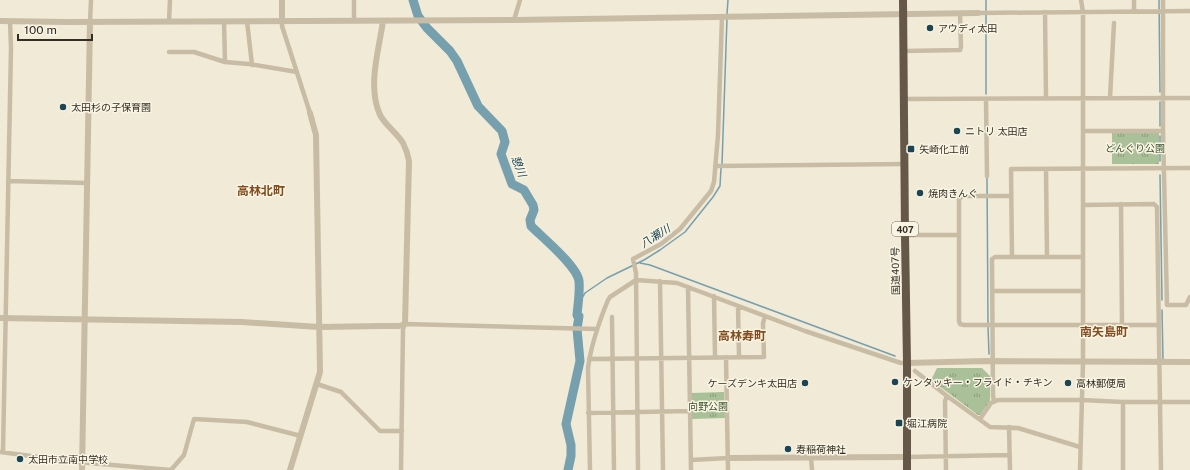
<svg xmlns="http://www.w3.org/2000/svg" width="1190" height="470" font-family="'Public Sans','Noto Sans JP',sans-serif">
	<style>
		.park { fill: url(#park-tufts) }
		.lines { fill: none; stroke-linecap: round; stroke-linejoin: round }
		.stream { stroke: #76a0ae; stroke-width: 1.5 }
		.river { stroke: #76a0ae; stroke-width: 9 }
		.minor { stroke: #c9bca4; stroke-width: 4.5 }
		.tertiary { stroke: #c9bca4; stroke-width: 6 }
		.trunk { stroke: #665849; stroke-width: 8 }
		.poi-dot { fill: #1b4555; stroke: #f9f4e3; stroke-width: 1.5 }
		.labels { text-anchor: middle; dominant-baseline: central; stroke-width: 3; stroke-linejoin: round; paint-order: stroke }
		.shield { fill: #f9f4e3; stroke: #6f695e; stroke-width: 1 }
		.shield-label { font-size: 9px; font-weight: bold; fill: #342d25 }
		.poi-label { font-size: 10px; fill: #342d25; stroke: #f9f4e3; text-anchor: start }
		.park-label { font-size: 10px; fill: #3a5229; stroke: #f9f4e3 }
		.street-label { font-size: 10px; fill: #342d25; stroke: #f9f4e3 }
		.water-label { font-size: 11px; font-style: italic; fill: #1b4555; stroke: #f9f4e3 }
		.quarter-label { font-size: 12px; font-weight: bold; fill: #834c1e; stroke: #f9f4e3 }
	</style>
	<defs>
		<pattern id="park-tufts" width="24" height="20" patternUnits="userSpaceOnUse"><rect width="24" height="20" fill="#aac098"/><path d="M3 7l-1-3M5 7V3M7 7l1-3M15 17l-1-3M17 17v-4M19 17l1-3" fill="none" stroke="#8b9c7c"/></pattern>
	</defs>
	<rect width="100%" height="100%" fill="#f1ead7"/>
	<path class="park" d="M1112,133H1159V164H1112Z
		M937,368H982L990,376V401L980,415H978L931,380Z
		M724,392L725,418L692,419L691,393Z"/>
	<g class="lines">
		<path class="stream" d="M986,0V94
			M1159,0L1160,92
			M727,14L728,0
			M1160,102V126
			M1160,136V161
			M722,164L727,18
			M1160,175L1162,300
			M987,177L988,323
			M640,263L650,265L895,356
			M1162,310L1163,360
			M579,316L580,301L585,293L607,278L644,260L660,250L685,232L713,197L720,186L721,168
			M988,327L989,354"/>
		<path class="river" d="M413,0L418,16L427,28L450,51L457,61L478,106L502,131L505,142L501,154L512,184L524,190L533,205L534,210L530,220L531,226C543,238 577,266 579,281C580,292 578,304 577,315L579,316L577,329L580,361L566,424L571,445V456L568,470"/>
		<path class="minor" d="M1134,0V11
			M1163,0V131L1167,305H1186L1190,297
			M1045,12L1046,98
			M978,13L1190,11
			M514,20L520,0
			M247,21L252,65
			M282,21V26L310,113
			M354,21V0
			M90,22L91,0
			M169,22L170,0
			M224,22L225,62L249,64L297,72
			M904,51L960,50L961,47L960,14
			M169,52H194L225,62
			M1110,98L1114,23
			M904,99L1190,98
			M986,99L987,176
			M1083,131H1163
			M715,166L905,164
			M1046,169L1047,257
			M8,181L88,183
			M1011,196H963L959,199V321L960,324L964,325H1158
			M1121,204L1122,325
			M1083,205L1154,204L1157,207L1161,470
			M905,235H958
			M1012,257L1011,169L1190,168
			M660,281L663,470
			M688,287L691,470
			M992,291H1083
			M714,296L715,357
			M738,306L739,357
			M612,317L614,470
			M726,357L728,470
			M589,359L764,357L763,323L765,316
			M915,371L947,396L990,427L1018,428L1080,447
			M317,384L341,392L380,431H402
			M994,401L993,396L992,259L995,257H1083
			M588,413L690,411
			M980,419L991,403L998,400H1082L1123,402H1190
			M1009,427L1010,470
			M0,452L77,462L171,470
			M3,452L11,48L10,21
			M906,457L1009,455
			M811,458L812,470
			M691,460L728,458
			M171,470L184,455L194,419L247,422L301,436
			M401,470L403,329L405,324L597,329
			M590,470L588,368C591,345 599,322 608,300L610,297L636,280L677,283L805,331L901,363H907
			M638,470L636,273L633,259L661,244L680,229L711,191L714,182L718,135L722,17
			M946,470L945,401L947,396
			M1080,470L1083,362V12L1081,0
			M1123,470V402"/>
		<path class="tertiary" d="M0,21L66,22L514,20L978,13
			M282,21V0
			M0,318L242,322L319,327L382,326H399L405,324L409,161C408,155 406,149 403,143C397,133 386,126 380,115C367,86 379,50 383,21
			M907,363L986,361L1190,362
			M728,458L906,457
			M82,470L90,22
			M290,470L320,372L316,135L310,113"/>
		<path class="trunk" d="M903,0L905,235L907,363V470"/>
	</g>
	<g class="poi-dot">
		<circle cx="930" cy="28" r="4"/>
		<circle cx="63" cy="107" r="4"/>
		<circle cx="957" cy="131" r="4"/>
		<rect x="907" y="145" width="8" height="8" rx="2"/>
		<circle cx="920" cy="193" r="4"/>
		<circle cx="895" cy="382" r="4"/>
		<circle cx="805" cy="383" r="4"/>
		<circle cx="1068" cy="383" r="4"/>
		<rect x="895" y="419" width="8" height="8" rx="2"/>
		<circle cx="788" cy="449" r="4"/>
		<circle cx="20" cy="459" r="4"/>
	</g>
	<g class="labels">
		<rect class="shield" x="892" y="222" width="26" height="14" rx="3"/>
		<g class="shield-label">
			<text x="905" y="229">407</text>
		</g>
		<g class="poi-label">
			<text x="938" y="28">アウディ太田</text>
			<text x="71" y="107">太田杉の子保育園</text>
			<text x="965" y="131">ニトリ 太田店</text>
			<text x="919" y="149">矢崎化工前</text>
			<text x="928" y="193">焼肉きんぐ</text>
			<text x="903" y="382">ケンタッキー・フライド・チキン</text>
			<text x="797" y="383" text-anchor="end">ケーズデンキ太田店</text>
			<text x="1076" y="383">高林郵便局</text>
			<text x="907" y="423">堀江病院</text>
			<text x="796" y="449">寿稲荷神社</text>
			<text x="28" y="459">太田市立南中学校</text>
		</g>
		<g class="park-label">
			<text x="1135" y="148">どんぐり公園</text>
			<text x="708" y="406">向野公園</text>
		</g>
		<g class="street-label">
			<text transform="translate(895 271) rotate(-91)">国道407号</text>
		</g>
		<g class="water-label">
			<text transform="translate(519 166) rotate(69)">憩川</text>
			<text transform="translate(655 236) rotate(-32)">八瀬川</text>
		</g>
		<g class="quarter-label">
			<text x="261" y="191">高林北町</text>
			<text x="1104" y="332">南矢島町</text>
			<text x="742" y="336">高林寿町</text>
		</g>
	</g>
	<path d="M18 34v6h74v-6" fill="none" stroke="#342d25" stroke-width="2"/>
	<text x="24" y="34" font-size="12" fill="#342d25" stroke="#f9f4e3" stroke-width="3" paint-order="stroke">100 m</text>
</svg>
